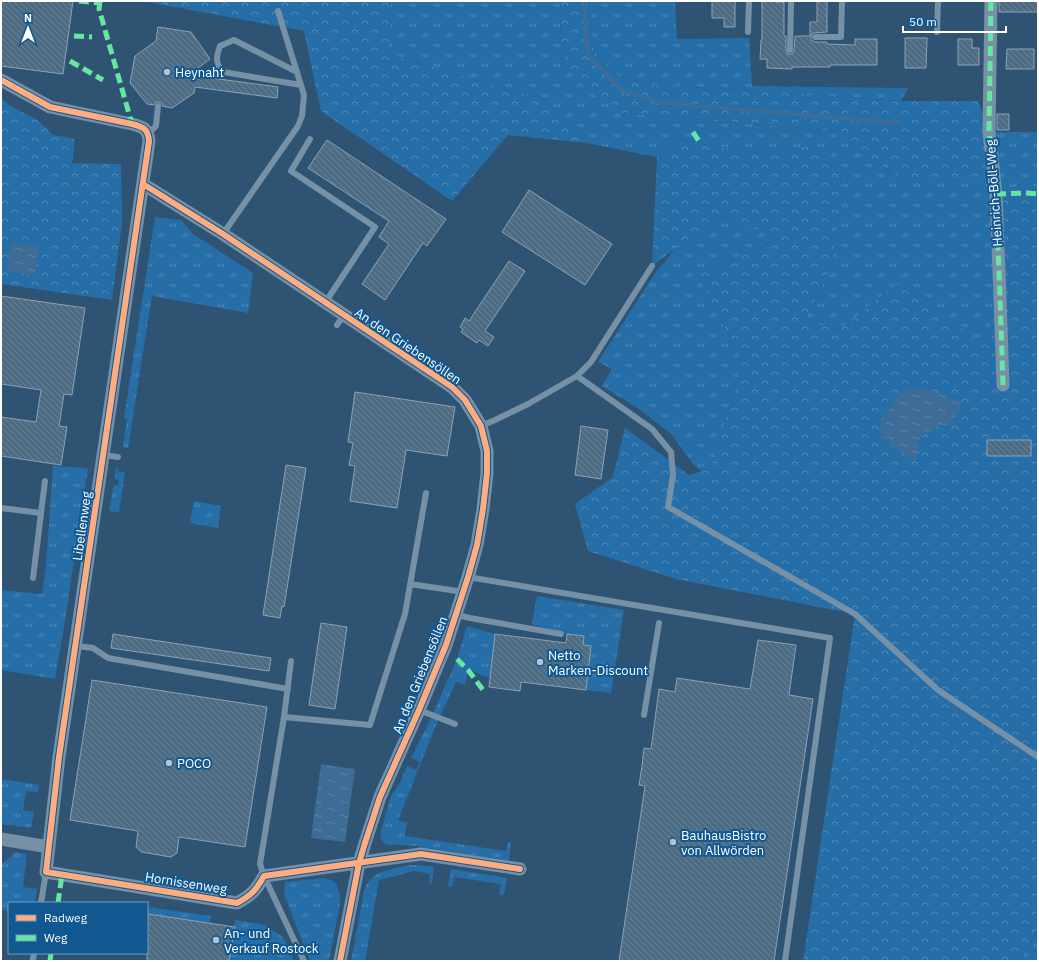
<svg xmlns="http://www.w3.org/2000/svg" width="1039" height="962" font-family="'IBM Plex Sans',sans-serif">
	<style>
		.grass { fill: url(#grass-tufts) }
		.forest { fill: url(#forest-crowns) }
		.water { fill: url(#water-ripples) }
		.lines { fill: none; stroke-linecap: round; stroke-linejoin: round }
		.stream { stroke: #3d6d96; stroke-width: 4 }
		.building { fill: url(#building-back-hatch); stroke: #8ba2b4 }
		.lane { stroke: #7690a6; stroke-width: 6 }
		.street { stroke: #7690a6; stroke-width: 13 }
		.quiet { stroke: #66e7a1; stroke-width: 5; stroke-dasharray: 10 5; stroke-linecap: butt }
		.cycleway-casing { stroke: #125890; stroke-width: 8 }
		.cycleway { stroke: #ffac80; stroke-width: 6 }
		.poi-dot { fill: #b6c3ce; stroke: #125890; stroke-width: 1.5 }
		.labels { text-anchor: middle; dominant-baseline: central; stroke-width: 4; stroke-linejoin: round; paint-order: stroke }
		.poi-label { font-size: 13px; fill: #fff; stroke: #125890; text-anchor: start }
		.street-label { font-size: 13px; fill: #fff; stroke: #125890 }
	</style>
	<defs>
		<pattern id="grass-tufts" width="24" height="20" patternUnits="userSpaceOnUse"><rect width="24" height="20" fill="#256ea7"/><path d="M3 7l-1-3M5 7V3M7 7l1-3M15 17l-1-3M17 17v-4M19 17l1-3" fill="none" stroke="#518bb9"/></pattern>
		<pattern id="forest-crowns" width="20" height="18" patternUnits="userSpaceOnUse"><rect width="20" height="18" fill="#256ea7"/><path d="M2 6a3 3 0 1 1 6 0M12 15a3 3 0 1 1 6 0" fill="none" stroke="#518bb9"/></pattern>
		<pattern id="water-ripples" width="26" height="14" patternUnits="userSpaceOnUse"><rect width="26" height="14" fill="#3d6d96"/><path d="M2 4q2-2 4 0t4 0M15 11q2-2 4 0t4 0" fill="none" stroke="#5a83a6"/></pattern>
		<pattern id="building-back-hatch" width="6" height="6" patternUnits="userSpaceOnUse"><rect width="6" height="6" fill="#4d6c84"/><path d="M-1 5l2 2M0 0l6 6M5-1l2 2" fill="none" stroke="#688296"/></pattern>
	</defs>
	<rect width="100%" height="100%" fill="#2f5473"/>
	<path class="grass" d="M391,1H560L561,47L621,113L848,132L855,148L896,175L989,132H1038V194L1025,193L1000,297L984,347L903,279L840,329L804,322L831,267L844,189L828,150L809,146L775,156L708,145L683,139L657,157L587,143L543,99L388,54Z
		M589,1H675L677,39L749,38L752,86L908,88L901,101L648,84L621,78L594,55Z
		M719,216L782,237L698,275L743,363L714,460L711,468L701,471L694,465L671,434L639,409L602,386L612,369L598,362L657,270L665,262L675,248Z
		M155,217L181,220L193,234L253,273L248,313L152,296L128,448L123,447L127,419L124,418Z
		M53,466L88,468L64,627L55,679L1,670V590L42,594L46,566Z
		M116,467L118,468L117,471L125,472L119,512L109,511L114,485H118L119,480L115,479Z
		M194,501L221,506L218,528L190,523Z
		M537,596L624,610L611,693L586,690L591,646L583,645L584,636L567,634L532,624Z
		M467,626L495,634L490,678L469,670L465,684L456,682L439,718L398,820L407,823L405,836L506,851L508,842H511L509,861L417,846L385,844C381,840 380,837 381,831L391,796L401,781L407,766L416,770L420,762L411,758L432,716L457,659Z
		M1,779L39,785L38,792L26,791L23,810L34,812L31,828L1,824Z
		M16,852L27,854L23,887L37,889L35,903H9V911L1,910V871L2,864Z
		M409,865H418L434,867L432,884L429,883L430,874L414,871L379,880L365,961H351L364,891C366,886 368,881 373,877C381,870 398,868 409,865Z
		M451,869L507,878L504,895L499,894L501,884L454,877L452,887L448,886Z
		M324,878L331,880L336,883L338,889L340,896V904L329,961H310L284,894L285,882Z
		M147,907L211,916L210,923L149,914L147,922Z
		M235,920L265,925L283,937L294,961H229Z
		M1038,931V961H1019Z"/>
	<path class="forest" d="M142,1H391L388,54L543,99L587,143L508,135L452,201L321,111L304,31Z
		M560,1H589L594,55L621,78L648,84L901,101H978L989,132L993,176L921,182L896,175L855,148L848,132L621,113L587,90L570,69L561,47Z
		M1,98L9,105L36,119L53,135L75,139L72,163L121,164L122,223L112,300L1,284Z
		M683,139L708,145L774,156L809,146L828,150L844,189L831,267L804,322L840,329L903,279L984,346L1000,297L996,194L1025,193L1038,194V930L1019,961H803L855,614L676,579L588,551L575,504L613,477L625,428L689,475L711,468L714,460L743,363L698,275L781,238L719,216L652,266L657,157Z"/>
	<path class="water" d="M11,242L39,246L35,275L7,271Z
		M923,388L962,402L951,425H939L916,441L919,452L914,461L882,437L880,422L903,390Z
		M321,764L355,769L345,842L311,838Z"/>
	<g class="lines">
		<path class="stream" d="M585,1L587,54L621,90L662,103L902,123"/>
	</g>
	<path class="building" d="M1,1H73L63,74L1,66Z
		M712,1H735V27H724V18H712Z
		M762,1H776V2H784V36H786V50L788,54H792L794,52L795,36H810V22H817V1H827V32L813,33L811,35V40L815,42H827V44L855,45V39H877V65H830V67H792V69L767,68V59H760L761,40H762Z
		M999,1H1038V12H999Z
		M158,27L191,32L210,59L189,75L278,87L277,98L195,87L194,93L172,108L162,106V104L159,102H156L154,105L147,104L130,83L135,56L156,41Z
		M905,38H927L926,68H905Z
		M958,39H972V48H979V65H958Z
		M1007,49H1034V69H1006Z
		M997,114H1009V130H997Z
		M327,140L446,219L427,246L423,243L385,300L362,284L389,244L379,237L389,221L308,168Z
		M529,190L612,244L585,285L502,232Z
		M509,261L525,271L485,331L494,337L488,346L479,340L477,343L461,332L463,329L460,327L465,318L469,321Z
		M1,296L85,308L72,395L64,394L59,426L67,427L61,465L1,456V417L36,422L41,390L1,384Z
		M355,392L455,407L447,456L406,450L397,508L350,501L355,466L349,465L353,443L348,442Z
		M581,426L608,430L601,479L575,475Z
		M987,440H1031V456H987Z
		M286,465L306,468L284,607L282,606L280,618L263,615Z
		M321,623L347,627L335,709L309,705Z
		M113,634L271,658L269,671L111,648Z
		M495,634L566,643L567,634L584,636L583,645L591,646L586,690L521,682L520,691L489,687Z
		M758,640L796,645L789,695L813,699L774,961H619L645,786L639,785L642,766L644,748L651,749L659,689L675,692L677,678L750,689Z
		M92,680L267,707L245,847L179,837L177,853L171,857L141,852L136,847L138,831L70,820Z
		M148,914L235,927L229,961H147V922Z"/>
	<g class="lines">
		<path class="lane" d="M748,32L749,1
			M937,32L938,1
			M815,37H841L842,1
			M790,50L791,1
			M297,72L234,40L220,46C216,57 215,63 223,72L301,85
			M148,134L156,126L158,106
			M310,139L291,171L375,227L325,303
			M223,234L298,126L302,116L304,95L278,11
			M337,325L344,315
			M577,376L652,429L671,452L673,475L668,507L855,614L938,690L1038,757
			M481,426L495,420L528,404L577,376L591,362L652,266
			M104,455L118,457
			M1,508L41,513
			M468,577L830,638L785,961
			M33,578L45,481
			M410,584L464,592
			M457,615L470,618L561,634
			M76,646L93,648L108,658L288,689
			M291,661L284,717L260,864L264,876L304,961
			M419,710L455,724
			M644,715L659,623
			M284,717L370,725L405,614L426,493
			M41,903L46,872
			M33,959L34,953"/>
		<path class="street" d="M991,1L989,132L996,194L1000,297L1003,385
			M1,80L50,107L132,124C143,127 148,128 149,141L59,757L46,872L237,903C252,895 256,890 264,876L421,854L520,869
			M143,184L223,234L452,387L465,400L481,426L487,451V473L483,509L477,545L468,577L446,645L419,710L380,797L365,843L359,863L340,961
			M1,839L49,847"/>
		<path class="quiet" d="M79,1L100,3
			M100,1L99,9L132,124
			M991,1L989,132L996,194L1000,297L1003,385
			M74,36L92,37
			M70,61L103,80
			M693,132L700,143
			M996,194L1025,193L1038,194
			M457,659L468,670L483,690
			M58,903L62,875
			M50,961L51,953"/>
		<defs>
			<path id="cycleway" d="M1,80L50,107L132,124C143,127 148,128 149,141L59,757L46,872L237,903C252,895 256,890 264,876L421,854L520,869
				M143,184L223,234L452,387L465,400L481,426L487,451V473L483,509L477,545L468,577L446,645L419,710L380,797L365,843L359,863L340,961"/>
		</defs>
		<use href="#cycleway" class="cycleway-casing"/>
		<use href="#cycleway" class="cycleway"/>
	</g>
	<g class="poi-dot">
		<circle cx="167" cy="72" r="4"/>
		<circle cx="540" cy="662" r="4"/>
		<circle cx="169" cy="763" r="4"/>
		<circle cx="673" cy="842" r="4"/>
		<circle cx="216" cy="940" r="4"/>
	</g>
	<g class="labels">
		<g class="poi-label">
			<text x="175" y="72">Heynaht</text>
			<text x="548" y="655">Netto<tspan x="548" dy="15">Marken-Discount</tspan></text>
			<text x="177" y="763">POCO</text>
			<text x="681" y="835">BauhausBistro<tspan x="681" dy="15">von Allwörden</tspan></text>
			<text x="224" y="933">An- und<tspan x="224" dy="15">Verkauf Rostock</tspan></text>
		</g>
		<g class="street-label">
			<text transform="translate(994 193) rotate(-94)">Heinrich-Böll-Weg</text>
			<text transform="translate(408 346) rotate(34)">An den Griebensöllen</text>
			<text transform="translate(82 526) rotate(-82)">Libellenweg</text>
			<text transform="translate(420 675) rotate(-68)">An den Griebensöllen</text>
			<text transform="translate(186 883) rotate(9)">Hornissenweg</text>
		</g>
	</g>
	<rect width="1039" height="962" fill="none" stroke="#ffffff" stroke-width="4"/>
	<rect x="8" y="902" width="140" height="52" fill="#125890" stroke="#719bbc"/>
	<rect x="16" y="915" width="20" height="6" fill="#ffac80" stroke="#719bbc"/>
	<text x="44" y="922" font-size="12" fill="#ffffff">Radweg</text>
	<rect x="16" y="935" width="20" height="6" fill="#66e7a1" stroke="#719bbc"/>
	<text x="44" y="942" font-size="12" fill="#ffffff">Weg</text>
	<g transform="translate(28 28)" stroke="#125890" stroke-width="3" paint-order="stroke">
	<path d="M0-3L7 15L0 10L-7 15Z" fill="#ffffff"/>
	<text y="-6" font-size="11" font-weight="bold" text-anchor="middle" fill="#ffffff">N</text>
	</g>
	<path d="M903 26v6h103v-6" fill="none" stroke="#ffffff" stroke-width="2"/>
	<text x="909" y="26" font-size="12" fill="#ffffff" stroke="#125890" stroke-width="3" paint-order="stroke">50 m</text>
</svg>
